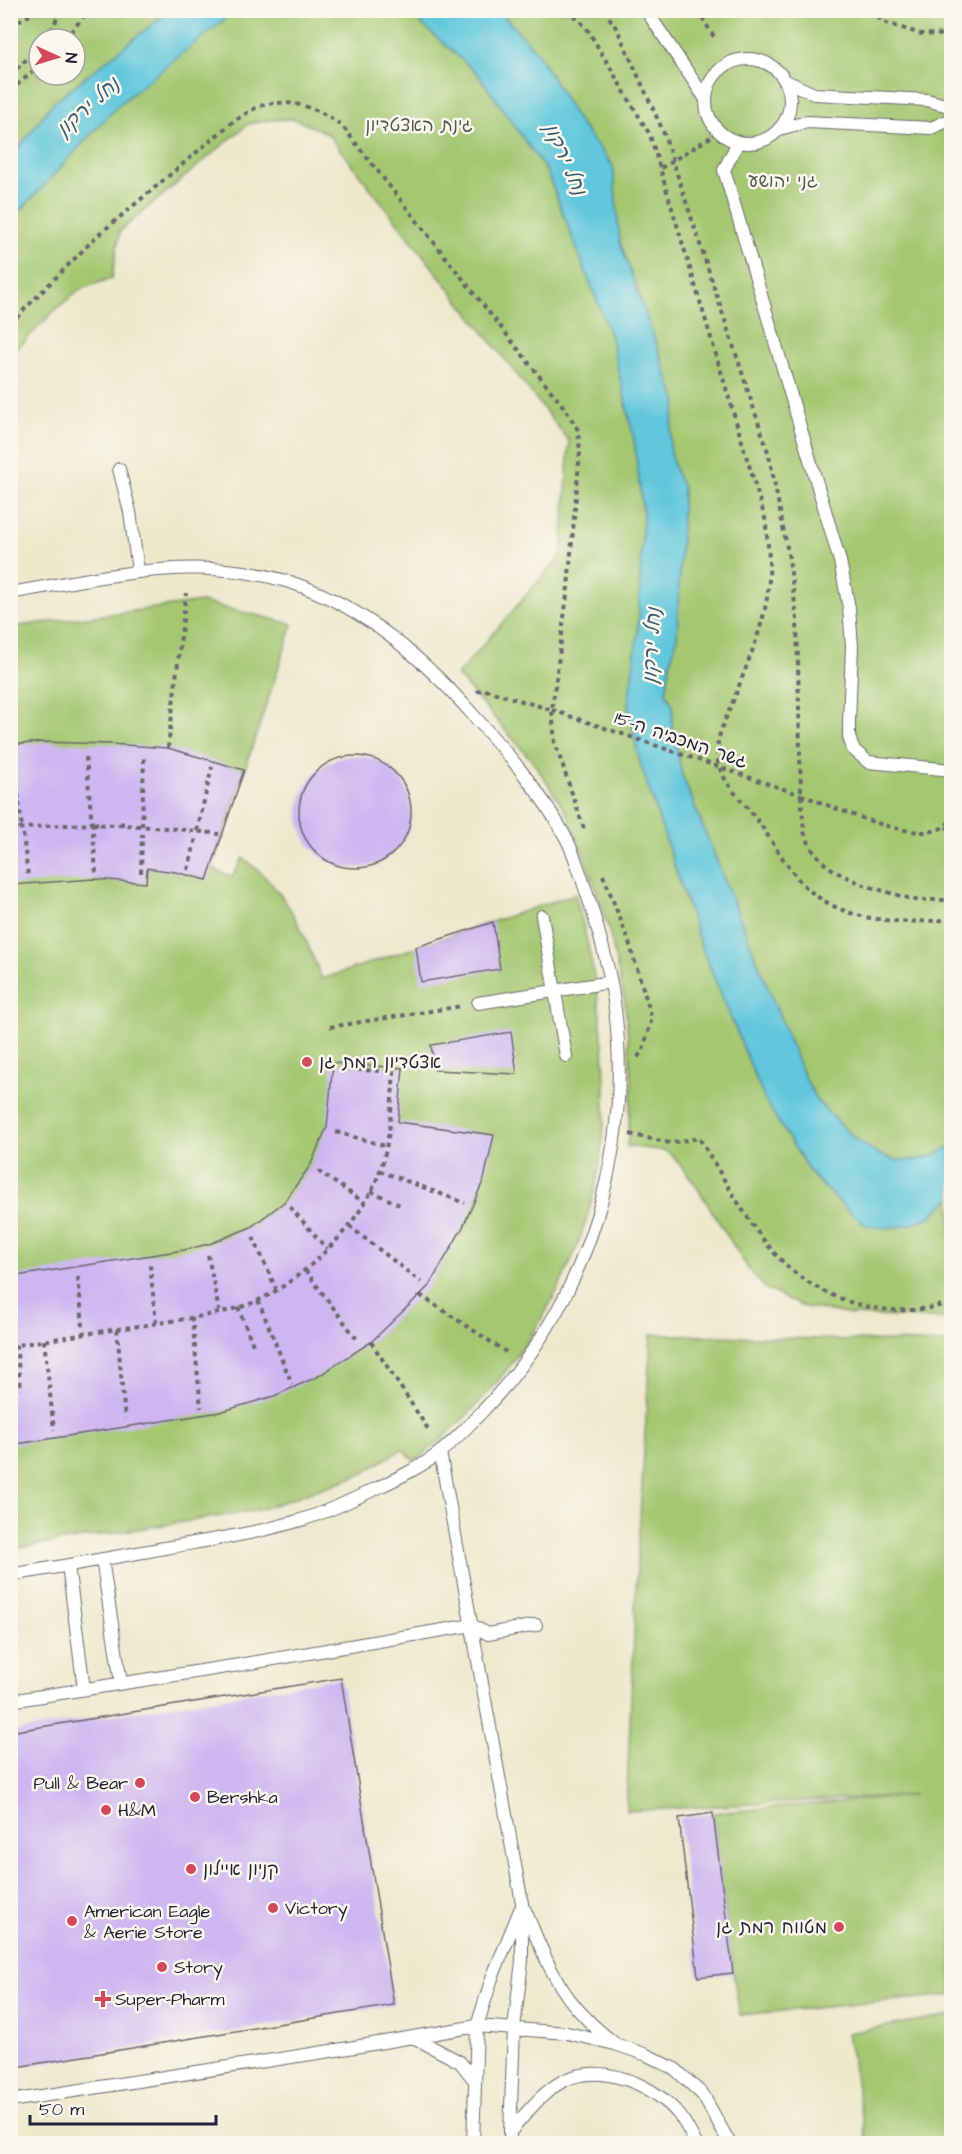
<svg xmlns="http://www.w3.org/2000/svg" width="962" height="2154" font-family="'Architects Daughter','Playpen Sans Hebrew',sans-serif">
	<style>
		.green { fill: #a4c872; stroke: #637556; stroke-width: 1.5; fill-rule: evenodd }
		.water { fill: #60c7dd; stroke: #41748c; stroke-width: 1.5 }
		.building { fill: #cfb5f1 }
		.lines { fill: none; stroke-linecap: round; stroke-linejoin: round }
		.lane-casing { stroke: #6a676e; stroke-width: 14 }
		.path { stroke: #6a676e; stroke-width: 4; stroke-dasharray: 4.5 4.5; stroke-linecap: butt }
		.lane { stroke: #fff; stroke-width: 12 }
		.path-bridge { stroke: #6a676e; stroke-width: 4; stroke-dasharray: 4.5 4.5; stroke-linecap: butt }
		.poi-dot { fill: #d1495b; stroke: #fbf7ec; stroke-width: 2 }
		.labels { text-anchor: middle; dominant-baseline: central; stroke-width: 5; stroke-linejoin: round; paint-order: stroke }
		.park-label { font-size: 18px; fill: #505c4e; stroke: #fbf7ec }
		.street-label { font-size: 18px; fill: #22223b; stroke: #fbf7ec }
		.poi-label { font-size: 18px; fill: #22223b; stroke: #fbf7ec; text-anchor: start }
		.water-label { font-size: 20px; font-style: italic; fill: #385c74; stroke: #fbf7ec }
	</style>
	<rect width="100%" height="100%" fill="#fbf7ec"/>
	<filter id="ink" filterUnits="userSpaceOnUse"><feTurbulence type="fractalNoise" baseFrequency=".0167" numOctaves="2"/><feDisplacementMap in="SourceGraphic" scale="12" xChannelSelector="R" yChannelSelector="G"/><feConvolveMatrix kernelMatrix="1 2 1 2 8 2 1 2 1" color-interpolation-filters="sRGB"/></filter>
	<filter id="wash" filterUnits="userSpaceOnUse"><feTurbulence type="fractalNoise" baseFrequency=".008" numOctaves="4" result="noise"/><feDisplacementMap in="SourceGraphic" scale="24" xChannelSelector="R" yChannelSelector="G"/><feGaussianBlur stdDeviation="1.35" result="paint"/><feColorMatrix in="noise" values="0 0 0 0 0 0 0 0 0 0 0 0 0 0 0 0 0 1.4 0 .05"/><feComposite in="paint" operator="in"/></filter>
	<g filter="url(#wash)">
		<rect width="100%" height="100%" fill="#efe8cd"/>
		<path class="green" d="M11,11H169L53,103L11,158ZM39,39H75V75H39Z
			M233,11H407L478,74L547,172L610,334L634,439L643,514L638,632L628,706L639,759L700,943L765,1100L811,1174L842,1205L866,1225L930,1217L951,1198V1319L852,1315L801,1306L766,1289L749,1270L695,1184L675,1158L666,1151L627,1146L632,1086L625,1003L609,930L589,870L567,813L534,763L457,675L562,554L569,441L327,133L294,119L270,120L248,124L120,231L112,278L81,289L54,311L11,355L10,221L118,105Z
			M499,11H951L952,1146L937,1154L918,1160H895L878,1154L856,1140L817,1101L802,1072L682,775L672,724L673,705L666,693L670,664L677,638L683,488C667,456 667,437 677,403L620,242L613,166L578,121L536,51Z
			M201,602L293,624L212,868L232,877L243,858C289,892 301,928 322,979L575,894C599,977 614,1082 599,1168C578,1283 508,1390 415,1461L402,1449L362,1474L259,1510L11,1549V627Z
			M651,1334L951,1343L952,1793L943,1794L952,1881L951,1995L740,2015L733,1973L713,1813L914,1795L626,1811L637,1568Z
			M951,2015V2143H867L847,2033Z"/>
		<path class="water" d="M169,11H235L118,105L11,221V158L53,103Z
			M407,11H499L536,51L578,121L613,166L620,242L677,403C667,438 667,456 683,488L677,638L670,664L666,693L673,705L672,724L682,775L802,1072L817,1101L856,1140L878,1154L895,1160H918L937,1154L951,1146V1198L930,1217L909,1225L885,1228L866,1225L842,1205L811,1174L765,1100L700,943L639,759L628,705L638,632L643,514L634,439L610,334L547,172L478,74Z"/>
		<g id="blocks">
			<path class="building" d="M42,742L110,744L168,748L244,770L207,880L175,872L147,868L146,883L94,879L10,885V745Z
				M299 812a56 56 0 1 1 112 0a56 56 0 1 1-112 0Z
				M493,922L500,969L421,982L416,947Z
				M511,1032L517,1074L435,1070L431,1045Z
				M333,1063L403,1068L398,1122L494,1135L484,1179L463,1227L429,1286L371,1342L317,1377L274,1396L220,1412L10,1445V1277L184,1250L212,1243L251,1227L284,1202L310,1166L327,1127Z
				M341,1678L394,2005L10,2068V1732Z
				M713,1813L733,1973L698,1977L679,1818Z"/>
		</g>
	</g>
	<g filter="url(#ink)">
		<use href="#blocks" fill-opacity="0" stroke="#6a676e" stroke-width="1.5"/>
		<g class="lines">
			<defs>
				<path id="lane" d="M646,10L705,98
					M706 101a42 42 0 1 1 84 0a42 42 0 1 1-84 0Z
					M784,80L814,94L927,100L952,107
					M779,129L807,122L931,128L952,119
					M738,142L724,170L840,561L849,608L852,646L849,722V737L853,749L868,762L952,770
					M119,469L130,512L138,571
					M10,593C103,577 194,554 286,581C360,603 425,660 474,716C508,754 542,793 566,838C577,859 583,884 591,906C600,937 610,970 614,1002C634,1146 590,1295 491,1402C475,1419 458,1438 439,1453C421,1467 398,1478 377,1488C350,1501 323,1514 294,1522C253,1534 211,1540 170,1547C117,1557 64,1566 10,1575
					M542,916L566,1056
					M478,1003L611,982
					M440,1452L522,1903V1961L514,2028L510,2132
					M102,1559L121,1683
					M68,1565L84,1689
					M10,1701L239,1665L472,1625L488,1634L536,1625
					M525,1910C541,1948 555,1988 586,2018C594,2027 604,2035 614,2043
					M413,2037L460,2062L475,2081
					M10,2101L337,2050L477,2026L567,2033L615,2044L647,2055L675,2069L703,2095L730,2144
					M473,2144L477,2026L492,1978L520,1910
					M510,2144V2132C526,2114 541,2093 563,2081C600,2062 655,2084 680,2116C686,2124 691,2134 696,2144"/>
			</defs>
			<use href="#lane" class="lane-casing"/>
			<path class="path" d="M567,10L586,27L650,135L765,518C768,543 771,566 768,591C764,625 749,659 737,691C730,711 718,730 717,751C716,777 740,798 755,817C770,837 782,860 799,880C837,923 899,925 952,919
				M604,10L617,29L663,131L769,455L789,558L797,619L801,795L804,832L811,848L825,864L838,873L864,885L914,900H952
				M697,10L716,40
				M872,10L883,22L921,34L952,35
				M10,25L40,10
				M47,39L61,10
				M65,39L89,10
				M10,75L39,48
				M10,91L39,66
				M661,168L719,132
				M10,324L96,237L235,120C243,116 252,109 260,106C290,97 320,108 343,127L566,410L578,430L580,451L568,587L552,710L555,743L584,829
				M477,692L482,689L552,710
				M168,748L186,593
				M86,757L92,825
				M14,758L22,828
				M801,795C832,806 902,838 933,831C942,829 946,826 952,819
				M16,819L17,829
				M96,826L97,818
				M122,826V819
				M142,826L144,758
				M946,827L952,830
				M10,830C79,820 150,825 219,834
				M197,831L212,767
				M93,832L96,873
				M23,834L28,876
				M188,870L196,838
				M141,873L142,834
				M603,875L628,939L652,1018L643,1050L637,1058
				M330,1027L462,1006
				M336,1132L386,1146
				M630,1134L670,1143L699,1138C724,1178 754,1236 788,1267C834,1306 894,1321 952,1302
				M318,1171L365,1203
				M380,1171L465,1203
				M371,1191L402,1206
				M290,1207L327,1249
				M349,1226L421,1282
				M253,1237L276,1289
				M208,1255L219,1311
				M150,1265L156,1323
				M305,1270L359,1342
				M78,1277L84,1335
				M420,1295L506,1352
				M258,1300L292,1384
				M238,1307L253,1345
				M192,1317L201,1408
				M117,1329L125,1419
				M44,1340L54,1430
				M371,1342L428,1429
				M16,1345L21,1390
				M10,1346C56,1339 101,1331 146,1325C181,1319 225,1315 257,1301C304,1279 360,1225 378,1176C391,1143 391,1106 394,1072L346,1069"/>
			<use href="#lane" class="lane"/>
			<path class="path-bridge" d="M552,710L801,795"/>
		</g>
	</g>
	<g class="poi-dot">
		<circle cx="307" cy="1062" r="6"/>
		<circle cx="140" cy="1783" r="6"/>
		<circle cx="195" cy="1797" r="6"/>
		<circle cx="106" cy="1810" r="6"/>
		<circle cx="191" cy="1869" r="6"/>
		<circle cx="273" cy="1908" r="6"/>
		<circle cx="72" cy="1921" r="6"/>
		<circle cx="839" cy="1927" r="6"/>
		<circle cx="162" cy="1967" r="6"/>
		<path d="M100 1990h6v6h6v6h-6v6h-6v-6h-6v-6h6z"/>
	</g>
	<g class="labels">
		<g class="park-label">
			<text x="419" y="125">גינת האצטדיון</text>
			<text x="783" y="181">גני יהושע</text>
		</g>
		<g class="street-label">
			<text transform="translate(681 740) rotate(19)">גשר המכביה ה-15</text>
		</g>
		<g class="poi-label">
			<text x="319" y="1062">אצטדיון רמת גן</text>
			<text x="128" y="1783" text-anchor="end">Pull &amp; Bear</text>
			<text x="207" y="1797">Bershka</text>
			<text x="118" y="1810">H&amp;M</text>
			<text x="203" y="1869">קניון איילון</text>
			<text x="285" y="1908">Victory</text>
			<text x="84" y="1911">American Eagle<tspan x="84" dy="21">&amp; Aerie Store</tspan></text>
			<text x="827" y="1927" text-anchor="end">מטווח רמת גן</text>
			<text x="174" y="1967">Story</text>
			<text x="115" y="1999">Super-Pharm</text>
		</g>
		<g class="water-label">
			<text transform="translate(88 107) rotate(-42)">נחל ירקון</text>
			<text transform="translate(565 159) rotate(66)">נחל ירקון</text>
			<text transform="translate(652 646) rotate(-87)">נחל ירקון</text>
		</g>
	</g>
	<rect width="962" height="2154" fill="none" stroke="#fbf7ec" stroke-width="36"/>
	<g transform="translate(57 57) rotate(94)"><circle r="28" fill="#fbf7ec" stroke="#a4a2a5" stroke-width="1.5"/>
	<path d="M0-4.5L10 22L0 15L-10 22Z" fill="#d1495b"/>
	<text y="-9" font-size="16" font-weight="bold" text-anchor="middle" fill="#22223b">N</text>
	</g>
	<path d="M30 2115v9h186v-9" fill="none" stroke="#22223b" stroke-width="3"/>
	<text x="39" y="2115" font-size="18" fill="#22223b" stroke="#fbf7ec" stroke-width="4.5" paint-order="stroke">50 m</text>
</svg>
